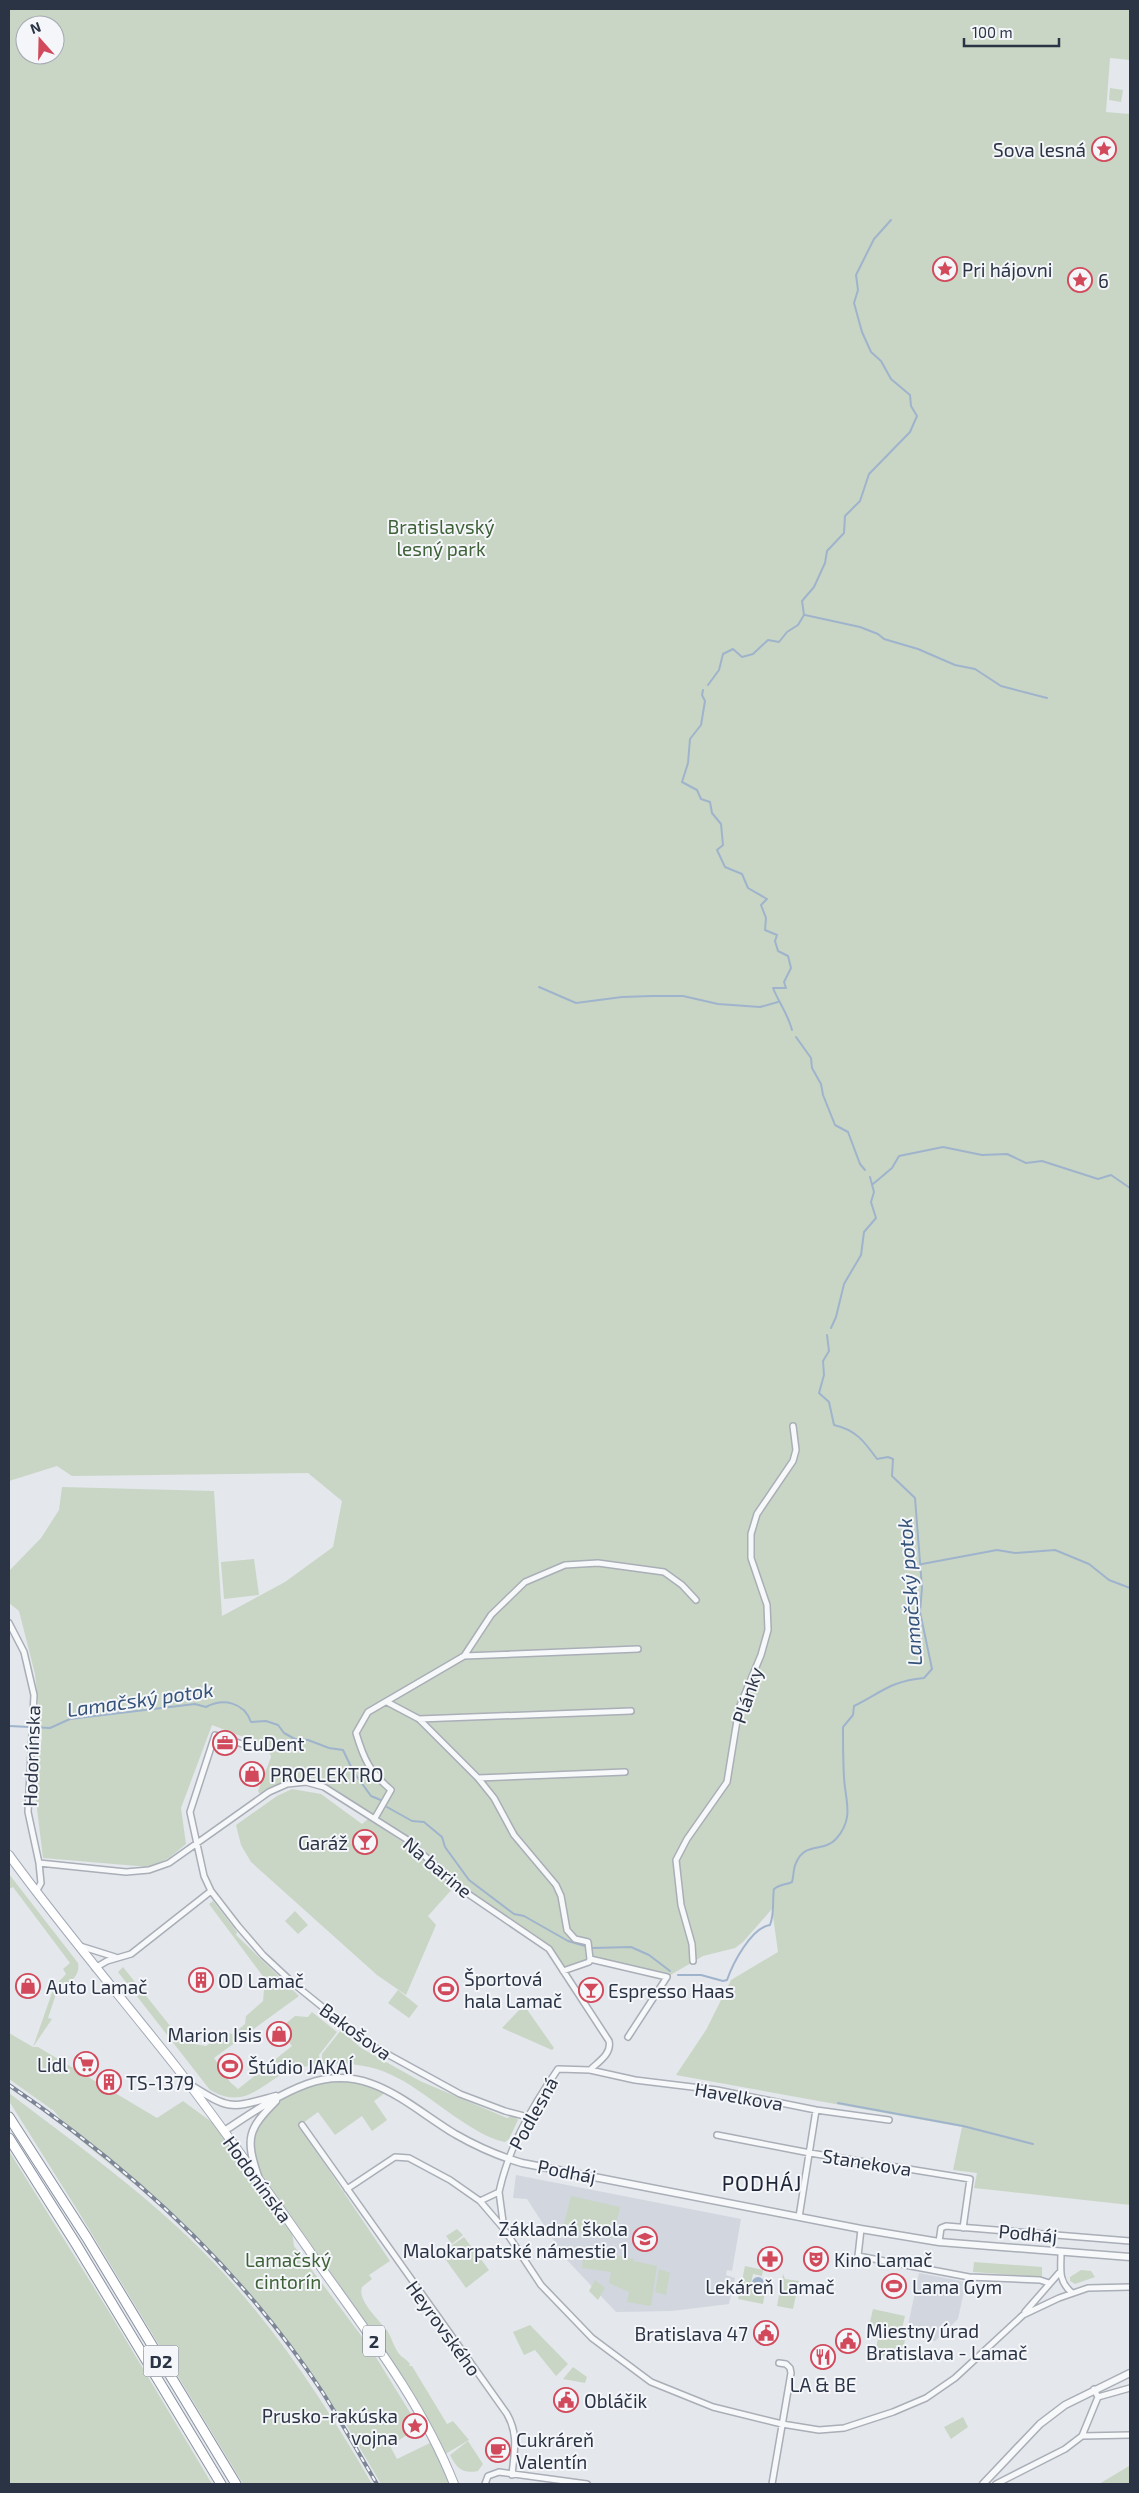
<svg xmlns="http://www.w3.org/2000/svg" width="1139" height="2493" font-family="'Exo 2',sans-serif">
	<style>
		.built { fill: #d2d6de }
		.green { fill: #c9d6c5; fill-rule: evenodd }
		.water { fill: #9fb4cc }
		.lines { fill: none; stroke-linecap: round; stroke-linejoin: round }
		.stream { stroke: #9fb4cc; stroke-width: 2 }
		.minor-casing { stroke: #a9aeb7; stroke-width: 8 }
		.tertiary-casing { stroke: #a9aeb7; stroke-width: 9 }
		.primary-casing { stroke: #a3abb8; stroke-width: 10 }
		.motorway-casing { stroke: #8b94a3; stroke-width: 11 }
		.minor { stroke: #f7f8fa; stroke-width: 5 }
		.tertiary { stroke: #f7f8fa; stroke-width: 6 }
		.primary { stroke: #fff; stroke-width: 8 }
		.motorway { stroke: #fff; stroke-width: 9 }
		.rail-casing { stroke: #7d8696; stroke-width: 4 }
		.rail { stroke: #f4f6f9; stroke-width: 2; stroke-dasharray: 5.5; stroke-linecap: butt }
		.labels { text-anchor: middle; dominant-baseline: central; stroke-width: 4; stroke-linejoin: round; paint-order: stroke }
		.shield { fill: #f4f6f9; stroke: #676e7b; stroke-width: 1 }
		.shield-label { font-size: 18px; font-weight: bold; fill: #2b3445 }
		.poi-label { font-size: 19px; fill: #2b3445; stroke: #f4f6f9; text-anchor: start }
		.park-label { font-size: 19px; fill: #3f6138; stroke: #f4f6f9 }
		.street-label { font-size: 19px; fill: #2b3445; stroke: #f4f6f9 }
		.water-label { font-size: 20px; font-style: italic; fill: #34527a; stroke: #f4f6f9 }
		.quarter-label { font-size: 21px; letter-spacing: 1px; fill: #1d2536; stroke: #f4f6f9 }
	</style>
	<rect width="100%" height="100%" fill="#e4e7ec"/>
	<path class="built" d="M516,2175L741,2219L732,2271L727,2270L726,2275L735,2278L729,2304L672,2311L616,2312L565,2258L527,2199L513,2198Z
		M919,2273L966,2282L958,2319L935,2341L906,2335Z"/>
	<path class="green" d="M9,9H1130V60L1110,58L1106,112L1130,114V2205L974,2188L977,2173L953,2170L962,2127L676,2075L706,2030L731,1980L778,1952L772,1909L743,1942L735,1948L703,1956L667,1977L591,1959L563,1971L549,1949L458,1886L424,1849L327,1785C300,1776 285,1781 260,1794L258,1791L271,1757L267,1746L212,1725L181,1808L186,1844L169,1858L149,1867L43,1858L34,1784L42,1738L35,1674L19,1611L9,1603V1571L41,1538L59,1510L62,1487L214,1491L222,1616L285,1582L333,1547L342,1501L308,1473L72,1476L57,1466L9,1481ZM25,25H55V55H25Z
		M1110,88L1123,90L1121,102L1109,100Z
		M254,1559L259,1595L224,1599L221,1562Z
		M292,1789L321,1794L362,1824L368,1819L407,1845L454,1887L428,1916L436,1925L406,1995L377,1975L251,1862L241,1845L236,1825L277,1796Z
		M9,1874L78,1963C80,1973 74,1978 68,1985L64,1982L57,1991L48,2018L52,2019L33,2047H38L157,2118L183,2101L224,2131L259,2180L254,2165L253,2128L284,2093L336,2079L389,2090L374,2101L387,2120L372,2131L362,2116L335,2135L318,2112L299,2126L390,2261L369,2275L372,2279L362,2287C357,2301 379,2319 385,2329L383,2331L387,2330C392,2338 394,2349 401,2356C405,2359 407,2360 410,2364L409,2366H412L447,2424L453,2421L469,2440L442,2456L454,2484H381L347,2426L297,2355L218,2258L162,2207L72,2133L54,2111L9,2079V2033L33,2047L54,1987L66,1974L63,1969L70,1963L13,1887L9,1889ZM291,2225L419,2413L434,2441L397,2459L390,2446L419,2427L369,2346L294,2246Z
		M213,1901L237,1932L236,1935L299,1996L214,2058L230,2082L238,2089L292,2046L279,2029L295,2016L308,2017L312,2012L337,2032L319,2055L320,2064C313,2066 304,2066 296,2068C263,2079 249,2112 210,2090L118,1972L123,1967L183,2042L206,2046L225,2033L233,2034L245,2024L246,2016L263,2001L265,1979L209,1904Z
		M295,1911L308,1925L298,1934L285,1921Z
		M398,1990L418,2006L409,2018L388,2003Z
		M522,2007L526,2008L554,2048L552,2050L502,2028Z
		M341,2030L361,2048L420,2081L507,2118L514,2115L518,2120L509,2139L505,2142C486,2138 469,2126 454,2116C406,2082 384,2060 322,2064V2054Z
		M9,2093C79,2146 153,2199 213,2262C276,2328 327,2406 372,2484H243L78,2211L9,2101Z
		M9,2151L108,2310L212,2484H9Z
		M571,2196L620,2207L613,2238L563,2228Z
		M457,2229L463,2235L452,2244L446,2236Z
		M464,2237L489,2270L466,2288L441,2253Z
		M586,2251L611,2256L613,2260L614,2255L634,2259L632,2273L634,2261L657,2266L651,2306L627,2302L629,2292L609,2283L611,2272L582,2268L583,2254Z
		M974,2262L1042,2267V2277L973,2272Z
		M745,2266L763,2270L762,2276L753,2274L750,2289L765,2292L763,2304L738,2299Z
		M659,2269L670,2273L666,2295L655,2292Z
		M1081,2270L1091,2271L1095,2277L1075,2284L1070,2281V2277Z
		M783,2274L785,2279L799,2281L793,2309L777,2306Z
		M595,2280L605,2288L598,2300L589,2291Z
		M873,2309L905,2316L901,2333L893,2332L906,2335L901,2359L875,2355L878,2338L869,2337L870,2331L879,2332L880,2329L869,2326Z
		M530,2325L568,2364L556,2376L535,2350L524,2355L513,2332Z
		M573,2367L587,2377L585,2383L563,2379Z
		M963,2417L968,2427L951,2439L944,2427Z
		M468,2441L483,2464L478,2471C463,2474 457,2469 450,2455Z
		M1129,2466L1130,2484H1099Z"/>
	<path class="water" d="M752 2283a6 6 0 1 1 12 0a6 6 0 1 1-12 0Z"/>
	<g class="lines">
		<path class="stream" d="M805,615L860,627L878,634L884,639L918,649L955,665L975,669L1001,686L1047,698
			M708,685L719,670L723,654L733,649L742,657L753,654L768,640L779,642L787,632L798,625L804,615L802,601L814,587L825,563L827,551L844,533L845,516L860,501L869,474L910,432L917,416L911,406L910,395L891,379L881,361L871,352L862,332L854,303L858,290L856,275L874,239L891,220
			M703,690L702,695L705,701L701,725L690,739L688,763L682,782L697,790L701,799L710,802L712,813L721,824L723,845L717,850L725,867L742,874L748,888L767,899L761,905L766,918L765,930L777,935L775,941L778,951L788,956L791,968L784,982L786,988H773C779,1003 788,1014 792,1030
			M539,987L576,1003L622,997L652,996H683L718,1004L760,1007L778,1002
			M796,1037L811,1058L812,1068L821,1084L823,1095L835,1125L848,1132L860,1164L865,1170
			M873,1184L892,1168L899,1156L943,1147L982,1155L1007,1154L1026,1163L1042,1161L1098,1179L1111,1175L1130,1188
			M831,1328L836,1317L844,1284L861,1255L864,1232L876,1218L871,1202L874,1192L870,1177
			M922,1564L997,1550L1015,1553L1055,1550L1089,1564L1109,1580L1130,1588
			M9,1726L50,1728L70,1719L195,1704L206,1707C223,1698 244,1702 251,1722L266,1721L278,1725L284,1733L295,1739L308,1740L329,1748L343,1750L353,1771L371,1796L383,1801
			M387,1807L412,1821L424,1822L442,1837L445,1847L469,1880L514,1914L524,1916L568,1941L592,1948L631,1947L649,1955L670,1971
			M678,1975H701L723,1981L727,1980C733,1963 751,1928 770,1925C775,1912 772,1901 774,1889C780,1884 786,1885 792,1882C794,1875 793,1869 796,1863C805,1841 823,1853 836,1839C855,1818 845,1800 844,1777C843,1760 843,1744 843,1727L853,1715L854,1706C882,1692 891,1681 924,1678L932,1669L920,1612L922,1588L915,1498L892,1476L893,1459L888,1457L877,1459C864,1441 856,1430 834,1425L829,1402L819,1393L824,1375L823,1361L829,1351L827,1335
			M838,2103L963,2126L1033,2144"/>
		<defs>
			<path id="minor" d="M9,1623L24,1652L34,1695L28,1812L39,1863L41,1883L36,1892
				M464,1656L638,1649
				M387,1702L419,1719L478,1778L494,1798L514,1835L556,1885L561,1896L567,1930L575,1939L588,1942L590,1959
				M419,1719L631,1711
				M242,1744L215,1735L190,1812L204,1876L211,1891L238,1926L263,1955L294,1984L367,2043L460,2094L505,2111L528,2117
				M478,1778L625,1772
				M375,1818L391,1790C370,1772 364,1760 356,1733L368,1712L464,1656L491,1615L525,1582L565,1565L598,1563L664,1572L682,1585L696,1600
				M39,1863L126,1872L149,1870L169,1863L269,1792L287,1784L306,1782L324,1787L406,1839L461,1889L549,1949L609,2041C612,2054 598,2062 590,2070
				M80,1946L115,1957
				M693,1961L692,1944L681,1905L676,1860L687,1839L727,1782L739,1708L761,1655L768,1630L767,1605L751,1558V1534L757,1514L793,1461L796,1450L793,1426
				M95,1968L107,1961L131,1954L211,1891
				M563,1971L589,1962L590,1959L667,1977L628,2037
				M302,2125L507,2414C519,2435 514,2452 512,2475
				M717,2135L810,2153L970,2179L963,2228
				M347,2189L395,2157L409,2158L450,2180L480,2201L504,2229L541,2285L592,2338L651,2382L713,2407L782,2424L819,2430L844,2428L893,2412L926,2398L955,2378L1023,2315L1059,2298L1088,2288L1130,2287
				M499,2192L504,2229
				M480,2201L499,2192C509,2146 532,2107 558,2069L590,2070L635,2080L717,2090L816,2110L889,2120
				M799,2217L816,2110
				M861,2229L858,2256L969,2277L1040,2280L1049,2283
				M939,2242L941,2228L946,2226L1130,2241
				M1061,2253C1061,2270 1058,2280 1071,2292
				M1025,2312L1059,2273
				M1098,2397L1130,2388
				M1082,2436L1098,2397L1094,2389
				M485,2484L488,2476L499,2472L587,2484
				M772,2484L791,2373L790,2368L786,2364L779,2363
				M996,2484L1065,2449L1082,2436L1130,2435"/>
			<path id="tertiary" d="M192,2086C232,2111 231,2108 276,2096
				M224,2131C250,2114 277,2095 307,2084C368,2062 407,2105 455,2134C476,2146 498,2156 522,2163L861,2229L939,2242L1130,2257
				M258,2176C245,2138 248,2129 276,2101
				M983,2484L1040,2424L1065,2405L1130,2373"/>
			<path id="primary" d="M9,1855C62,1928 121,1997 177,2068C228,2135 277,2204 325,2273C373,2340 423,2406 454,2484"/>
			<path id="motorway" d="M9,2117L87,2238L236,2484
				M9,2138L76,2244L221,2484"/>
		</defs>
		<use href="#minor" class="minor-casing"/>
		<use href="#tertiary" class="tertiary-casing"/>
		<use href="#primary" class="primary-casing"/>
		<use href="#motorway" class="motorway-casing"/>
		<use href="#minor" class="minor"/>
		<use href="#tertiary" class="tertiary"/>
		<use href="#primary" class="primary"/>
		<use href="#motorway" class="motorway"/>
		<defs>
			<path id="rail" d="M9,2085C131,2168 242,2270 323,2393C342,2423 359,2454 377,2484"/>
		</defs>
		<use href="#rail" class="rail-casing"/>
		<use href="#rail" class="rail"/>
	</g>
	<defs>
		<symbol id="sight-ring" viewBox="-11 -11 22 22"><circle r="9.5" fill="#f4f6f9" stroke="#d1495b" stroke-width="1.5"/><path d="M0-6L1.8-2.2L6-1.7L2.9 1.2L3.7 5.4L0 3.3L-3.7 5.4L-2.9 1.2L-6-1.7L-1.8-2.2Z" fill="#d1495b"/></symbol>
		<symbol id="office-ring" viewBox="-11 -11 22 22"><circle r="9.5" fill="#f4f6f9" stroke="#d1495b" stroke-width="1.5"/><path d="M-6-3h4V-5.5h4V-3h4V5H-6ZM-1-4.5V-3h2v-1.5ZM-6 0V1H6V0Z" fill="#d1495b"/></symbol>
		<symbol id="shop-ring" viewBox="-11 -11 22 22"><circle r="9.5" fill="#f4f6f9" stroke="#d1495b" stroke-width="1.5"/><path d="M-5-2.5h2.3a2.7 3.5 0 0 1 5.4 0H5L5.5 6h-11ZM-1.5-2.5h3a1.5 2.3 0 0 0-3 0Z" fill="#d1495b"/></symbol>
		<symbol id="bar-ring" viewBox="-11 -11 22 22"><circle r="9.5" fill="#f4f6f9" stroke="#d1495b" stroke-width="1.5"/><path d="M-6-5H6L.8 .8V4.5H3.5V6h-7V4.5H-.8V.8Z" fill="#d1495b"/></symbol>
		<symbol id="building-ring" viewBox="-11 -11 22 22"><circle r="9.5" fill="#f4f6f9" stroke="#d1495b" stroke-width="1.5"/><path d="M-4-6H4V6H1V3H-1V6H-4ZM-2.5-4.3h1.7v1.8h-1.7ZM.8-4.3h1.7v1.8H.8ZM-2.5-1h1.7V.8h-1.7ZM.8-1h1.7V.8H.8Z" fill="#d1495b"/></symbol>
		<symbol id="stadium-ring" viewBox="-11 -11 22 22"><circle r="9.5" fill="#f4f6f9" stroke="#d1495b" stroke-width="1.5"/><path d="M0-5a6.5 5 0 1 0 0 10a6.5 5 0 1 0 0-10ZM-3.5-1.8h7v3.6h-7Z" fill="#d1495b"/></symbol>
		<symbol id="supermarket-ring" viewBox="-11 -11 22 22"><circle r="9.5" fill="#f4f6f9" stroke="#d1495b" stroke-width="1.5"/><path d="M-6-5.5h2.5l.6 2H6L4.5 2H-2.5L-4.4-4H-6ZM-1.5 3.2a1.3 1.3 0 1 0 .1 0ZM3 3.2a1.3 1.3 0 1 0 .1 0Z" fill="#d1495b"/></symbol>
		<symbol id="school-ring" viewBox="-11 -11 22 22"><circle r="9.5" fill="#f4f6f9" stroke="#d1495b" stroke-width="1.5"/><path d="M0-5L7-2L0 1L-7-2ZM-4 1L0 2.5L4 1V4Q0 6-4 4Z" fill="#d1495b"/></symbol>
		<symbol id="pharmacy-ring" viewBox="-11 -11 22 22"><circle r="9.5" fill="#f4f6f9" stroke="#d1495b" stroke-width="1.5"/><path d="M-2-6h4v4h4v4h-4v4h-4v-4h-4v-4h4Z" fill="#d1495b"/></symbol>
		<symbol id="theatre-ring" viewBox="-11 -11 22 22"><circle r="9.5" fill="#f4f6f9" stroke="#d1495b" stroke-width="1.5"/><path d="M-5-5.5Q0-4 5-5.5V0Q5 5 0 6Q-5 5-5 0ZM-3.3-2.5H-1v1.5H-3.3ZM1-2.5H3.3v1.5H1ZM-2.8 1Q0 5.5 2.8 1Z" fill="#d1495b"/></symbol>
		<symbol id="civic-ring" viewBox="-11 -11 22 22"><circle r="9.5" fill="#f4f6f9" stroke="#d1495b" stroke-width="1.5"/><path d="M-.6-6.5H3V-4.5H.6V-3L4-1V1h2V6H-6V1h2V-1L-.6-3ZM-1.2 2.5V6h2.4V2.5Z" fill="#d1495b"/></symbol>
		<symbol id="restaurant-ring" viewBox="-11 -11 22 22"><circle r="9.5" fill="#f4f6f9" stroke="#d1495b" stroke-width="1.5"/><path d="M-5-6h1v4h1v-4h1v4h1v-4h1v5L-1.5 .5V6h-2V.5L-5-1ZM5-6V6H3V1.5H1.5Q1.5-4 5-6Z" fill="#d1495b"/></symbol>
		<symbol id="cafe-ring" viewBox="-11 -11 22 22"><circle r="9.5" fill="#f4f6f9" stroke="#d1495b" stroke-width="1.5"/><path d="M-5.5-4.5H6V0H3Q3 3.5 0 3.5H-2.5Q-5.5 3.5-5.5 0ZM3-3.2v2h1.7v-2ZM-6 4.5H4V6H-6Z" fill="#d1495b"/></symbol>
	</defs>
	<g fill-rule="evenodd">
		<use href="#sight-ring" x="1090" y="135" width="28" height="28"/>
		<use href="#sight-ring" x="931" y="255" width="28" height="28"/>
		<use href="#sight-ring" x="1066" y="266" width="28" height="28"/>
		<use href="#office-ring" x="211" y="1729" width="28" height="28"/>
		<use href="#shop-ring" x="238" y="1760" width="28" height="28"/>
		<use href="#bar-ring" x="351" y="1828" width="28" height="28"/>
		<use href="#building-ring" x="187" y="1966" width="28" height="28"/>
		<use href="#shop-ring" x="14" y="1972" width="28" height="28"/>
		<use href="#stadium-ring" x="432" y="1975" width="28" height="28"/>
		<use href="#bar-ring" x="577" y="1976" width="28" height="28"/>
		<use href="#shop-ring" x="265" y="2020" width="28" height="28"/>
		<use href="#supermarket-ring" x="72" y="2050" width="28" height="28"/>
		<use href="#stadium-ring" x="216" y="2052" width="28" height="28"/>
		<use href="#building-ring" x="95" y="2068" width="28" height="28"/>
		<use href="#school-ring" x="631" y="2225" width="28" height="28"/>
		<use href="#pharmacy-ring" x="756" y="2245" width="28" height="28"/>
		<use href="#theatre-ring" x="802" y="2245" width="28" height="28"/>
		<use href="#stadium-ring" x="880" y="2272" width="28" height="28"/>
		<use href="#civic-ring" x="752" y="2319" width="28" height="28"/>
		<use href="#civic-ring" x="834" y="2327" width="28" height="28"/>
		<use href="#restaurant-ring" x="809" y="2343" width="28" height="28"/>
		<use href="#civic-ring" x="552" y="2386" width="28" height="28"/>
		<use href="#sight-ring" x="401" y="2412" width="28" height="28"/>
		<use href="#cafe-ring" x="484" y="2436" width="28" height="28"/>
	</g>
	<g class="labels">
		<g class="shield">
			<rect x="363" y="2325.5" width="22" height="31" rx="4"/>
			<rect x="143.5" y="2345.5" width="35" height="31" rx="4"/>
		</g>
		<g class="shield-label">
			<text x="374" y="2341">2</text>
			<text x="161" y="2361">D2</text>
		</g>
		<g class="poi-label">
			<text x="1086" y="149" text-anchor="end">Sova lesná</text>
			<text x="962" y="269">Pri hájovni</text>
			<text x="1098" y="280">6</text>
			<text x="242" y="1743">EuDent</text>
			<text x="270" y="1774">PROELEKTRO</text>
			<text x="348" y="1842" text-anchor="end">Garáž</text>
			<text x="464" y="1978">Športová<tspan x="464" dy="22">hala Lamač</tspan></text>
			<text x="218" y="1980">OD Lamač</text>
			<text x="46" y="1986">Auto Lamač</text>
			<text x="608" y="1990">Espresso Haas</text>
			<text x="262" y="2034" text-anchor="end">Marion Isis</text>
			<text x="68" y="2064" text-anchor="end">Lidl</text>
			<text x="248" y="2066">Štúdio JAKAÍ</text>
			<text x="126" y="2082">TS-1379</text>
			<text x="628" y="2228" text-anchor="end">Základná škola<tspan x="628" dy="22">Malokarpatské námestie 1</tspan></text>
			<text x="834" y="2259">Kino Lamač</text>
			<text x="770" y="2286" text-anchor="middle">Lekáreň Lamač</text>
			<text x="912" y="2286">Lama Gym</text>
			<text x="866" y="2330">Miestny úrad<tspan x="866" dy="22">Bratislava - Lamač</tspan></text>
			<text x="748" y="2333" text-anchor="end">Bratislava 47</text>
			<text x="823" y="2384" text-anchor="middle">LA &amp; BE</text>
			<text x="584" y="2400">Obláčik</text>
			<text x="398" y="2415" text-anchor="end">Prusko-rakúska<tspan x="398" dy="22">vojna</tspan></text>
			<text x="516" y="2439">Cukráreň<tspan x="516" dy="22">Valentín</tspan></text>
		</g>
		<g class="park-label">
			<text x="441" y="526">Bratislavský<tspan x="441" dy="22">lesný park</tspan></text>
			<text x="288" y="2259">Lamačský<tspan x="288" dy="22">cintorín</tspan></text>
		</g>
		<g class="street-label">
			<text transform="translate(747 1695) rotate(-71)">Plánky</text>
			<text transform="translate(31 1756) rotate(-88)">Hodonínska</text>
			<text transform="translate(438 1867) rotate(40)">Na barine</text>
			<text transform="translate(356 2031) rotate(36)">Bakošova</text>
			<text transform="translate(739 2096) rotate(10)">Havelkova</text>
			<text transform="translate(533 2113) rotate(-61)">Podlesná</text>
			<text transform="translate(867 2162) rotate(9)">Stanekova</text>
			<text transform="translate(567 2171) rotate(11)">Podháj</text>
			<text transform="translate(258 2179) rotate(54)">Hodonínska</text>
			<text transform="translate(1028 2233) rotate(5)">Podháj</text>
			<text transform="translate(444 2328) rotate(54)">Heyrovského</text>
		</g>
		<g class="water-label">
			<text transform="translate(909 1592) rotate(-94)">Lamačský potok</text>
			<text transform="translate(140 1699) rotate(-8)">Lamačský potok</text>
		</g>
		<g class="quarter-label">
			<text x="762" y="2182">PODHÁJ</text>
		</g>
	</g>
	<rect width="1139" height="2493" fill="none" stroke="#2b3445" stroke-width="20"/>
	<g transform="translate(40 40) rotate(340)"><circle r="24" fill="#f4f6f9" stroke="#a4a8b1"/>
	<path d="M0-4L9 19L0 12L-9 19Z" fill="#d1495b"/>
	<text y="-8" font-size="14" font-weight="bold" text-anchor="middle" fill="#2b3445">N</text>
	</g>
	<path d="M964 38v8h95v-8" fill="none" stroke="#2b3445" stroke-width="2.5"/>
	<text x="972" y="38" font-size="15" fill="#2b3445" stroke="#f4f6f9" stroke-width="4" paint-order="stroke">100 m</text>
</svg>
